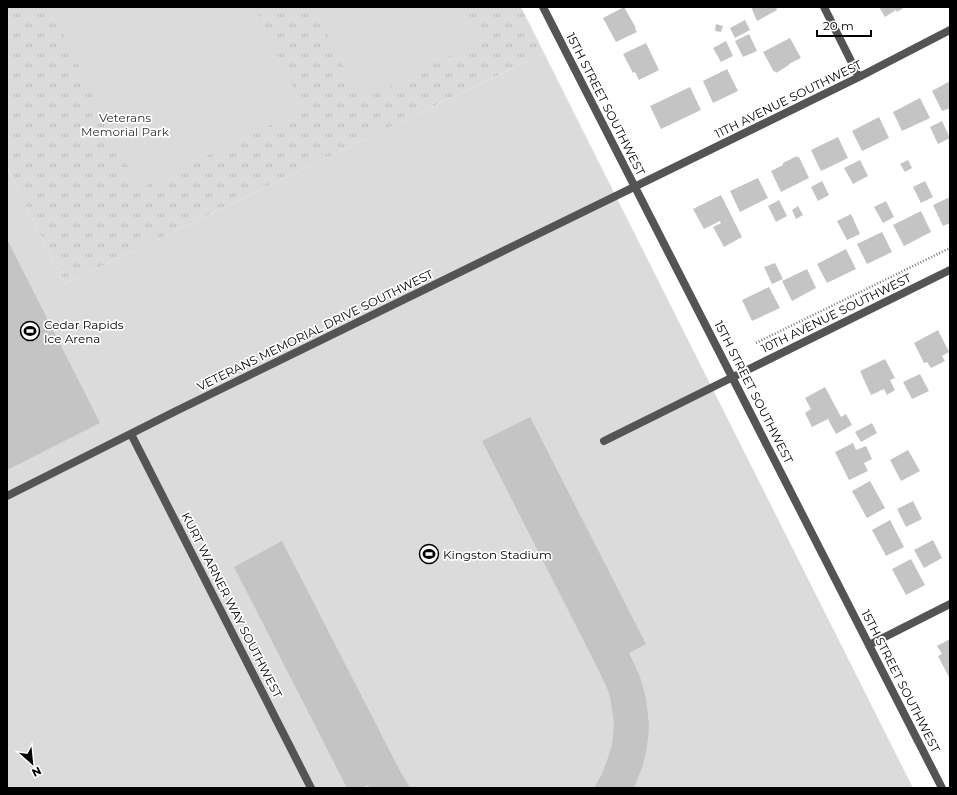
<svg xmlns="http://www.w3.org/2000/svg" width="957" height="795" font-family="Montserrat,sans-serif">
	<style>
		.park { fill: url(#park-tufts) }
		.pitch { fill: #dbdbdb }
		.building { fill: #c4c4c4 }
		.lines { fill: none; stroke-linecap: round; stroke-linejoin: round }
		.path { stroke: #767676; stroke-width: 2.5; stroke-dasharray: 1 2; stroke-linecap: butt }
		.service { stroke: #545454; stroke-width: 8 }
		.minor { stroke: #545454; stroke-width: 8 }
		.tertiary { stroke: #545454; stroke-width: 8 }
		.labels { text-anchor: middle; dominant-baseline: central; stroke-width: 3.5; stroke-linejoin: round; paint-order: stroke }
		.street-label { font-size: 12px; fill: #000; stroke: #fff }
		.park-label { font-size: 12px; fill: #323232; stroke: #fff }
		.poi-label { font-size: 12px; fill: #000; stroke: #fff; text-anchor: start }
	</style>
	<defs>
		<pattern id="park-tufts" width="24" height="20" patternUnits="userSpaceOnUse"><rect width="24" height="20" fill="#dbdbdb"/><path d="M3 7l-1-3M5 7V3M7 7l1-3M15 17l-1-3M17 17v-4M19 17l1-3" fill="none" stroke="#bababa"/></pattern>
	</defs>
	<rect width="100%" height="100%" fill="#fff"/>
	<path class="park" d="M7,7H521L544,53L65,284L7,168Z"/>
	<path class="pitch" d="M50,7H254L304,109L139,189Z
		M314,7H463L480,41L361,101Z
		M544,53L913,788H7V168L65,284Z"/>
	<path class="building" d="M624,7L636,28L635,29L637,32L616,42L603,18Z
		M751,7H776L777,10L757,21Z
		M879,7H905L897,12L896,10L885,17Z
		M745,20L750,30L735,38L730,28Z
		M716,24L723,26L721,32L715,31Z
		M749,34L757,51L743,57L735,41Z
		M790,38L801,58L789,64V65L776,73L775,71L774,72L763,52Z
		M726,41L733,56L721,62L713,48Z
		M646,43L659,70L639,80L635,72L633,73L623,54Z
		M727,69L738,91L713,103L703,81Z
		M950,81V108L942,111L932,91Z
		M690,87L701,110L661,129L650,106Z
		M920,98L930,118L902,131L893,112Z
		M879,117L889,138L862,151L852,131Z
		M942,121L950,138L938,144L930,127Z
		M838,137L848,158L821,171L811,150Z
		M797,156L798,158L799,157L809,178L781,192L771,171L783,165V163Z
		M860,160L868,176L853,184L844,168Z
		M908,160L912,168L905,172L900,164Z
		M758,178L768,198L740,212L730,191Z
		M822,181L829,195L818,201L811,187Z
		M925,181L933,197L921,203L913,187Z
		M721,195L742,237L724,247L713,227L721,223L720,221L704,229L693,209Z
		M950,197V223L943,226L933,205Z
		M779,200L787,216L776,222L768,206Z
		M886,201L894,217L883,223L874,207Z
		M798,206L803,215L796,219L792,210Z
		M921,211L931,232L904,246L893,225Z
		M851,214L860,234L847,240L837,221Z
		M882,232L892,252L867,264L857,244Z
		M7,239L100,423L7,470Z
		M846,249L856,269L827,283L817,264Z
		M775,263L783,279L772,284L764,267Z
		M807,269L816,288L792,301L782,281Z
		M769,287L780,308L752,321L742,300Z
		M938,330L949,352L942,356L945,361L931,368L927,362L924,363L914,343Z
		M885,359L895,378L890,380L895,390L887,395L884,389L871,395L860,371Z
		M920,374L929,391L912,399L903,382Z
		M825,387L841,417L846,414L852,425L836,434L828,419L812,427L805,413L811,409L805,398Z
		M530,417L646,644L629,653L639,674L643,687L646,699L649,725L648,739L646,752L643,765L634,788H594L602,774L609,755L612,745L614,725L613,716L610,697L607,688L597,667L482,441Z
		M872,423L877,433L861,442L855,432Z
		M853,443L856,450L866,446L872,459L864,463L868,471L849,480L835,452Z
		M908,450L920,471L901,481L890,460Z
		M870,481L885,508L867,518L852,491Z
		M913,501L922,519L906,527L897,509Z
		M890,520L904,547L886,556L872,530Z
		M933,540L942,558L924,568L914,550Z
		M282,541L399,769L410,788H370L368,785L362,788H347L234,567Z
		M911,559L925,585L906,595L892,569Z
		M950,639V679L938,656L942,654L937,646Z"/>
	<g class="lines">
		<path class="path" d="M756,343L950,248"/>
		<path class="service" d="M604,441L733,377"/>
		<path class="minor" d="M824,7L859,77
			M733,377L950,270
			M131,434L311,788
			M7,496L176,411L859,77L950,30
			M869,645L950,604"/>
		<path class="tertiary" d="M543,7L942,788"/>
	</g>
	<defs>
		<symbol id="stadium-ring" viewBox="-11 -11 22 22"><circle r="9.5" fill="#fff" stroke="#000" stroke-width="1.5"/><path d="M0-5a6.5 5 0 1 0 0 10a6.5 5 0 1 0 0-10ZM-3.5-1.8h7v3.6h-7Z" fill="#000"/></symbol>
	</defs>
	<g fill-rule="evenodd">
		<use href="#stadium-ring" x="19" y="320" width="22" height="22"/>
		<use href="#stadium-ring" x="418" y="543" width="22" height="22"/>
	</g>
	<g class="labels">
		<g class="street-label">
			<text transform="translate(788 99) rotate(-26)">11TH AVENUE SOUTHWEST</text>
			<text transform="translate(606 104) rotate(63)">15TH STREET SOUTHWEST</text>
			<text transform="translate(836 313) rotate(-26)">10TH AVENUE SOUTHWEST</text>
			<text transform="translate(315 330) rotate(-26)">VETERANS MEMORIAL DRIVE SOUTHWEST</text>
			<text transform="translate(754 392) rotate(63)">15TH STREET SOUTHWEST</text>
			<text transform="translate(232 605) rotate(63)">KURT WARNER WAY SOUTHWEST</text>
			<text transform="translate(901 681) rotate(63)">15TH STREET SOUTHWEST</text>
		</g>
		<g class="park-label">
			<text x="125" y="117">Veterans<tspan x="125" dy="14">Memorial Park</tspan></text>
		</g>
		<g class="poi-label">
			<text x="44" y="324">Cedar Rapids<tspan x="44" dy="14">Ice Arena</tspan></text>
			<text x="443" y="554">Kingston Stadium</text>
		</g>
	</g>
	<rect width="957" height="795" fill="none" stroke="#000000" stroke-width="16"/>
	<g transform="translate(32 763) rotate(153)" stroke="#ffffff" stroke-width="3" paint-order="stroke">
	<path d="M0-3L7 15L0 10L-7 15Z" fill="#000000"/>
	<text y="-6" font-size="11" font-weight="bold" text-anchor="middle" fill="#000000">N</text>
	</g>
	<path d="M817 30v6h54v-6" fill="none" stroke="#000000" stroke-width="2"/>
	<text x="823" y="30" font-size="12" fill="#000000" stroke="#ffffff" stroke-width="3" paint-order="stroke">20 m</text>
</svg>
